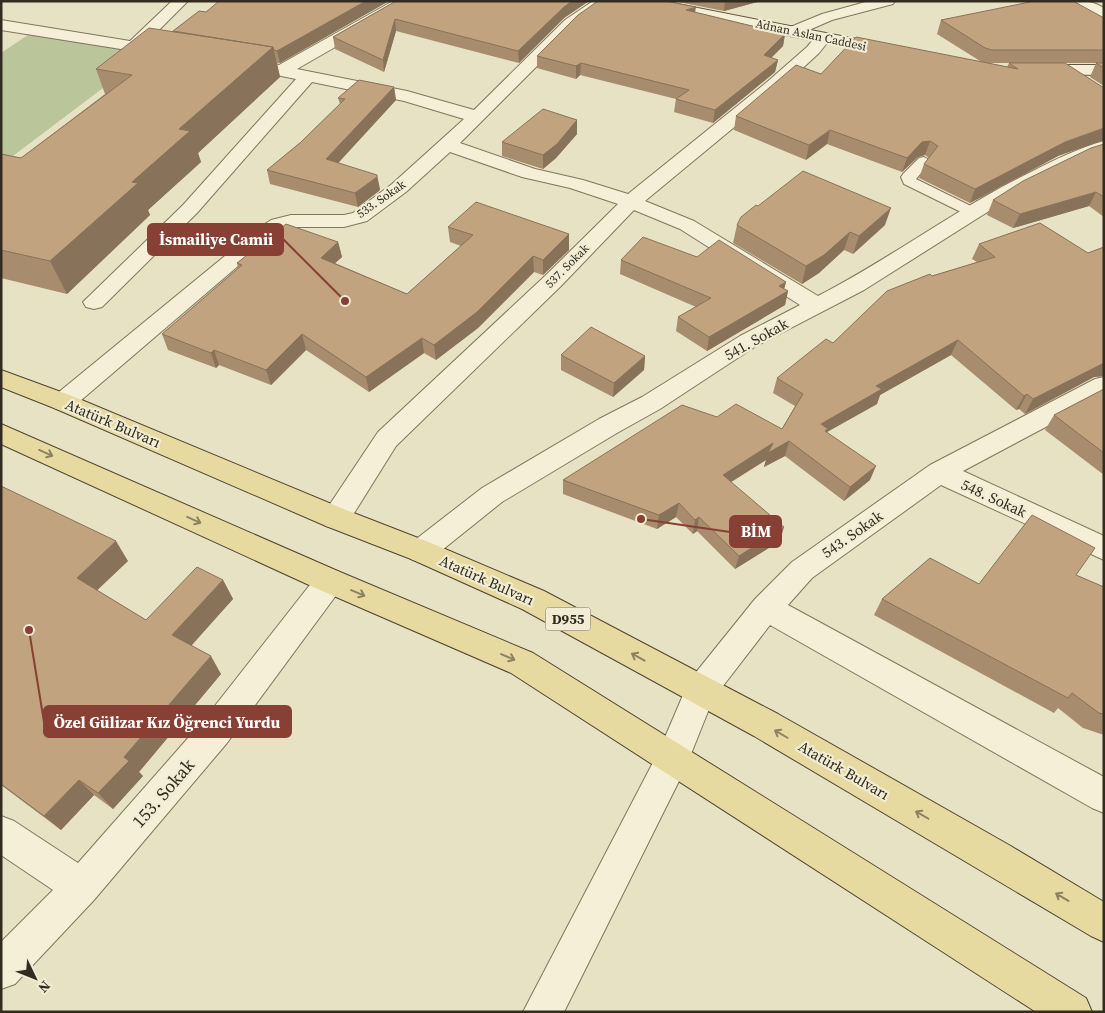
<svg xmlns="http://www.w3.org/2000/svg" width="1105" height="1013" font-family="'Source Serif 4',serif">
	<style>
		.green { fill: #bac59a }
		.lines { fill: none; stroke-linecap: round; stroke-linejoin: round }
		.lane-casing { stroke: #81755d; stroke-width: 2 }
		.street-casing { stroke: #81755d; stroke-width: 2 }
		.secondary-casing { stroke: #625640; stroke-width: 2 }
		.primary-casing { stroke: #4f4331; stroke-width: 2 }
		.lane { fill: #f4efd6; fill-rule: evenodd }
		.street { fill: #f4efd6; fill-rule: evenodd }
		.secondary { fill: #f4efd6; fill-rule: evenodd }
		.primary { fill: #e7daa0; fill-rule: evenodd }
		.wall { fill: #a78c6d }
		.shaded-wall { fill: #887259 }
		.building { fill: #c2a37f; stroke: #887259 }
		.oneway { stroke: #8c8260 }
		.labels { text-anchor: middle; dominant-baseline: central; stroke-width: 4.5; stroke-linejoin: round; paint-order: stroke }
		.far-street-label { font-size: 12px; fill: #322b1f; stroke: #f1ecd3 }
		.shield { fill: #f1ecd3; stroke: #6b6555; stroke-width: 1 }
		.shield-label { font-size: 14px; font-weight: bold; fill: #322b1f }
		.street-label { font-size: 15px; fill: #322b1f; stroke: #f1ecd3 }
		.near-street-label { font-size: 18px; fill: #322b1f; stroke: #f1ecd3 }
		.leader { fill: none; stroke: #883f34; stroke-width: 2 }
		.callout-dot { fill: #883f34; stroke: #f1ecd3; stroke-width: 2 }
		.callout { fill: #883f34; stroke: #883f34; stroke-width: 2 }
		.callout-label { font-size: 16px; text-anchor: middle; font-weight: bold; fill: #fff }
	</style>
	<rect width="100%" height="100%" fill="#e8e2c4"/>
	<path class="green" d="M31,33L148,54L1,165V53Z"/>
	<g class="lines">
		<defs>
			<path id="lane" d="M924,157L931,161L916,179L977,209L979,212L977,215H967L904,184L901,177L903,174L919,158Z"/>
			<path id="street" d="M172,1H188L146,43L171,48L173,51L171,54L165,56L1,30V20L130,41Z
				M393,1H412L410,4L297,69L407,91L474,110L565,20L593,1H610L577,26L460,143L535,169L583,180L628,194L767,82L807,47L817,35H829L831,38L819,53L779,90L645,201L694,221L818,296C892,258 958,207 1033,171C1056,159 1079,148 1104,141V153L1083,161L1016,194L864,290L756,346L660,409L617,433L502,502L431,559L421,563L411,559L407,551L411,543L482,488L599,419L642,397L740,336L800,305L680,229L634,210L561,286L396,446L346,526L336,529L326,526L322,518L326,510L378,432L545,276L618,204L570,188L522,177L450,152L406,192L367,221L344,227H291L285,229L273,236L72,408L63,411L54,408L51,402L54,396L259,228L271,220L291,215H344L353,213L392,184L464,119L404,101L312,82L197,213L102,307L94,309L86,307L83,302L183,205L296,79L236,67L234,63L236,59L242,58L279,65Z
				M869,1H895L893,4L832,20L800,34H788L786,31L788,28L822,14Z
				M1066,1C1079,1 1092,0 1104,8V20L1068,4Z
				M1104,377V396L963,471L1104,536V560L941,485L812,578L788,605L1104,777V813L1092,808L770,625L713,699L685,769L564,1012H523L660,749L689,681L755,599L792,562L930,465L1095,379Z
				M330,569L340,572L345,581L340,590L227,743L94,900L15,984L1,989V942L53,890L1,855V816L14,821L78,863L203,721L320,572Z"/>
			<path id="secondary" d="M631,1H662L887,45L893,47L895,50L893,53L887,55L638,6L633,4Z
				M1038,65H1104V75L1032,74L1030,70L1032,66Z"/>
			<path id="primary" d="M1,370L72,396L346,510L431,543L544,591L778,714L1009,845L1104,902V942L1091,936L754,736L522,609L411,559L326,526L54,408L1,387Z
				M1,424L340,572L533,653L1086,998L1092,1012H1036L511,673L320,590L1,444Z"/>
		</defs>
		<use href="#lane" class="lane-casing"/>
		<use href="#street" class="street-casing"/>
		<use href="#secondary" class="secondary-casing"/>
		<use href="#primary" class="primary-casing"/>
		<use href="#lane" class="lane"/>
		<use href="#street" class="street"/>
		<use href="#secondary" class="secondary"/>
		<use href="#primary" class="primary"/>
	</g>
	<path class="wall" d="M389,1L280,63H277L280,77L198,153L201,162L148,210L150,215L67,294L1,278V154L21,158L105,94L96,69L173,31L206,12Z
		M396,1H589L564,18L519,63L396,31L384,72L335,49L333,37Z
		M673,1H761L724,11Z
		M695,12L785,34L783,46L771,58L778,60L775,72L713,123L674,112L676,99L580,75L576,79L537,68V56Z
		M1104,18V86L1090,77L1096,63H1098H988L1007,67L1009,63H1065L1058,156L970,203L919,178L924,164L929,158L925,155L918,157L902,172L827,144L806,160L734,130L736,116L821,74L980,61L937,34L941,20Z
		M394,87L396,100L338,163L380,189L379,191L358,207L270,184L267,170L301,142L340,104L338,98Z
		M577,120V134L556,158L543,169L502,156V142Z
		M1104,144V217L1089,206L1013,228L987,215L993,200Z
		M758,206L885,225L853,254L844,250L819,273L802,284L733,243L737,225Z
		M448,227L569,250L543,275L534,272L478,328L436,360L424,353L369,392L306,350L271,385L219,365L216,368L168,350L162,334L238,268L237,263L338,242L342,257L335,263L407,294L461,246L450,242Z
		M979,244L1088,253L1104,247V376L1094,377L1025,414L1019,409L1016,410L951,355L880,395L877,404L827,432L870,480L844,501L785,456L764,467L766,460L731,482L780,541L735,569L697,531L693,534L676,517L657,529L563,494V480L717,417L782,429L795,406L773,393L777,378L833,343L932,276L977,262L972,259Z
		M697,257L786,282L784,289L788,291L785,305L707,351L676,331L678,317L696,307L620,274L621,260Z
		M561,355L645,356L644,370L613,397L561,370Z
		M1104,389V475L1045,430L1054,415Z
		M1,486L128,561L97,590L146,620L223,580L233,599L191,645L221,674L139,772L143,776L113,809L94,795L61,830L1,785Z
		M1076,575L1104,587V735L1083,728L1058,708L1054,713L874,615L882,599L979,584Z"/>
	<path class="shaded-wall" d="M366,1H389L280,63L277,51Z
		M572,1H589L564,18L519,63L518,51L564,7Z
		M725,1H761L724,11Z
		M696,7L694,19L686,10Z
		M395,19L396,31L384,72L383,60Z
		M785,34L783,46L762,67L764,55Z
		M273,47L280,77L198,153L201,162L148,210L150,215L67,294L50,261L132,182L179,129Z
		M778,60L775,72L713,123L715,110Z
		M581,63L580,75L576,79V66Z
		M394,87L396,100L329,173L326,159Z
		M577,120V134L556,158L543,169V155Z
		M1104,128V140L1058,156L970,203L975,189L1065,142Z
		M830,130L827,144L806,160L809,145Z
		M930,141L925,155L918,157L902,172L907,158L922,142Z
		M377,175L380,189L379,191L358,207L355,193Z
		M1096,192L1089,206L1013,228L1020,214Z
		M891,208L885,225L853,254L859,236Z
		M850,232L844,250L819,273L802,284L806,266Z
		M569,234V250L543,275V260Z
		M338,242L342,257L324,273L321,258Z
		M533,256L534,272L478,328L436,360L434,345Z
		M786,282L783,293L788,291L785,305L707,351L709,337Z
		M302,334L306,350L271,385L266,370Z
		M422,338L424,353L369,392L366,377Z
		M958,340L951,355L880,395L877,404L827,432L821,424L876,386Z
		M214,350L219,365L216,368L211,353Z
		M645,356L644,370L613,397L614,383Z
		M1104,363V376L1094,377L1025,414L1033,399Z
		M1027,394L1019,409L1016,410L1024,396Z
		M789,441L785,456L764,467L766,460L720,489L723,475L773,443Z
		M876,466L870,480L844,501L850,487Z
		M679,503L676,517L657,529L659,515Z
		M699,517L697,531L693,534L695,520Z
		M784,527L780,541L735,569L739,556Z
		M116,541L128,561L90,597L77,578Z
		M223,580L233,599L184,654L172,635Z
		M211,656L221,674L139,772L143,776L113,809L98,793L124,757Z
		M79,780L94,795L61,830L44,816Z"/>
	<path class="building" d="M219,1H366L277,51L274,50L273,47L173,31L199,11L206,12Z
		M396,1H572L564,7L518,51L395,19L383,60L333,37Z
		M598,1H665L696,7L686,10L785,34L764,55L778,60L715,110L676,99L689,90L581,63L576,66L537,56L578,15Z
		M1035,1H1073L1104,18V50H992L985,48L941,20Z
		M149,28L273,47L179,129L190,131L132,182L138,183L50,261L1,250V154L21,158L132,75L96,69Z
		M856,37L1018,69L1009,63H1065L1104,88V128L1065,142L975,189L924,164L938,146L930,141L922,142L907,158L830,130L809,145L736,116L796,65L821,74Z
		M1096,63H1104V68Z
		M359,80L394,87L326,159L377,175V177L355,193L267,170L301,142L345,99L338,98Z
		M543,109L577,120L557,144L543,155L502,142Z
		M1104,144V197L1096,192L1020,214L993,200L1023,181L1091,148Z
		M803,171L891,208L859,236L850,232L824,255L806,266L737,225L741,217L756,205L758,206Z
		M476,202L569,234L543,260L533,256L477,312L434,345L422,338L366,377L302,334L266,370L214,350L211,353L162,334L242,265L237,263L286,224L338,242L321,258L407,294L473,235L448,227Z
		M1040,223L1088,253L1104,247V363L1033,399L1027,394L1024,396L958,340L876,386L882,389L821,424L828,429L825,431L876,466L850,487L789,441L768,453L773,443L723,475L784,527L739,556L699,517L695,520L679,503L659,515L563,480L682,405L717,417L736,404L782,429L803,394L777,378L826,339L833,343L887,291L930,274L932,276L995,257L979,244Z
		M643,237L697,257L719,240L786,282L779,286L788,291L709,337L678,317L711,298L621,260Z
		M591,327L645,356L614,383L561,355Z
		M1104,389V453L1054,415Z
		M1,486L116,541L77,578L146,620L197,567L223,580L172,635L211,656L124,757L129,761L98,793L79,780L44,816L1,784Z
		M1032,515L1095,548L1076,575L1104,587V714L1099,713L1072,693L1068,698L882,599L930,558L979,584Z"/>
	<defs><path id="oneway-shaft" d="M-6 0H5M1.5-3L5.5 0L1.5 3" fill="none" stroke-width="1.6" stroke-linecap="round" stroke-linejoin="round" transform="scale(1.25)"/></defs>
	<g class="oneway">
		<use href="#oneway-shaft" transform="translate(46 453) rotate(24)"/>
		<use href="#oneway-shaft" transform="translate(194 520) rotate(24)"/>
		<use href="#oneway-shaft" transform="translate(358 593) rotate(23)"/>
		<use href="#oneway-shaft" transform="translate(508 657) rotate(23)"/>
		<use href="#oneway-shaft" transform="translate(638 657) rotate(-151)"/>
		<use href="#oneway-shaft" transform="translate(781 734) rotate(-150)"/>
		<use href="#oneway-shaft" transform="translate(922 815) rotate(-150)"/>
		<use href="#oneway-shaft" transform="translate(1062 897) rotate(-149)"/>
	</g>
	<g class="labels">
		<g class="far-street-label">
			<text transform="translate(811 35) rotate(12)">Adnan Aslan Caddesi</text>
			<text transform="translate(381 199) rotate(-35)">533. Sokak</text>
			<text transform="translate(567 266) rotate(-45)">537. Sokak</text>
		</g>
		<rect class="shield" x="545.5" y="607.5" width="45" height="23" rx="4"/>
		<g class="shield-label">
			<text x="568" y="619">D955</text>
		</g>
		<g class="street-label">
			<text transform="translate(756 339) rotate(-29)">541. Sokak</text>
			<text transform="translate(113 423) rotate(23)">Atatürk Bulvarı</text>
			<text transform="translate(994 498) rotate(25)">548. Sokak</text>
			<text transform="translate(852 534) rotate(-35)">543. Sokak</text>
			<text transform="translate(487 580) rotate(24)">Atatürk Bulvarı</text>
			<text transform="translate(844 770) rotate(30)">Atatürk Bulvarı</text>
		</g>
		<g class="near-street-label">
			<text transform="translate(163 793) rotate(-49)">153. Sokak</text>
		</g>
	</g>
	<path class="leader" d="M345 301L283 239M641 519L730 532M29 630L44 722"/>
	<g class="callout-dot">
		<circle cx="345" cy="301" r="5"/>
		<circle cx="641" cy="519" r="5"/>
		<circle cx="29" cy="630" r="5"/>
	</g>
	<g class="callout">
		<rect x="148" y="224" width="135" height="31" rx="5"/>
		<rect x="730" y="516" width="51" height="31" rx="5"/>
		<rect x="44" y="706" width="247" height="31" rx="5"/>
	</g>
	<g class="callout-label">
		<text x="216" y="245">İsmailiye Camii</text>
		<text x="756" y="537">BİM</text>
		<text x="167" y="728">Özel Gülizar Kız Öğrenci Yurdu</text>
	</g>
	<rect width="1105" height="1013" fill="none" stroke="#322b1f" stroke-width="5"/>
	<g transform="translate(35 978) rotate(133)" stroke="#f1ecd3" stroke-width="4" paint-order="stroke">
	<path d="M0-4L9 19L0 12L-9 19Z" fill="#322b1f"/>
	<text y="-8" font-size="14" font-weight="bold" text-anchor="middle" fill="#322b1f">N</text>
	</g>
</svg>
